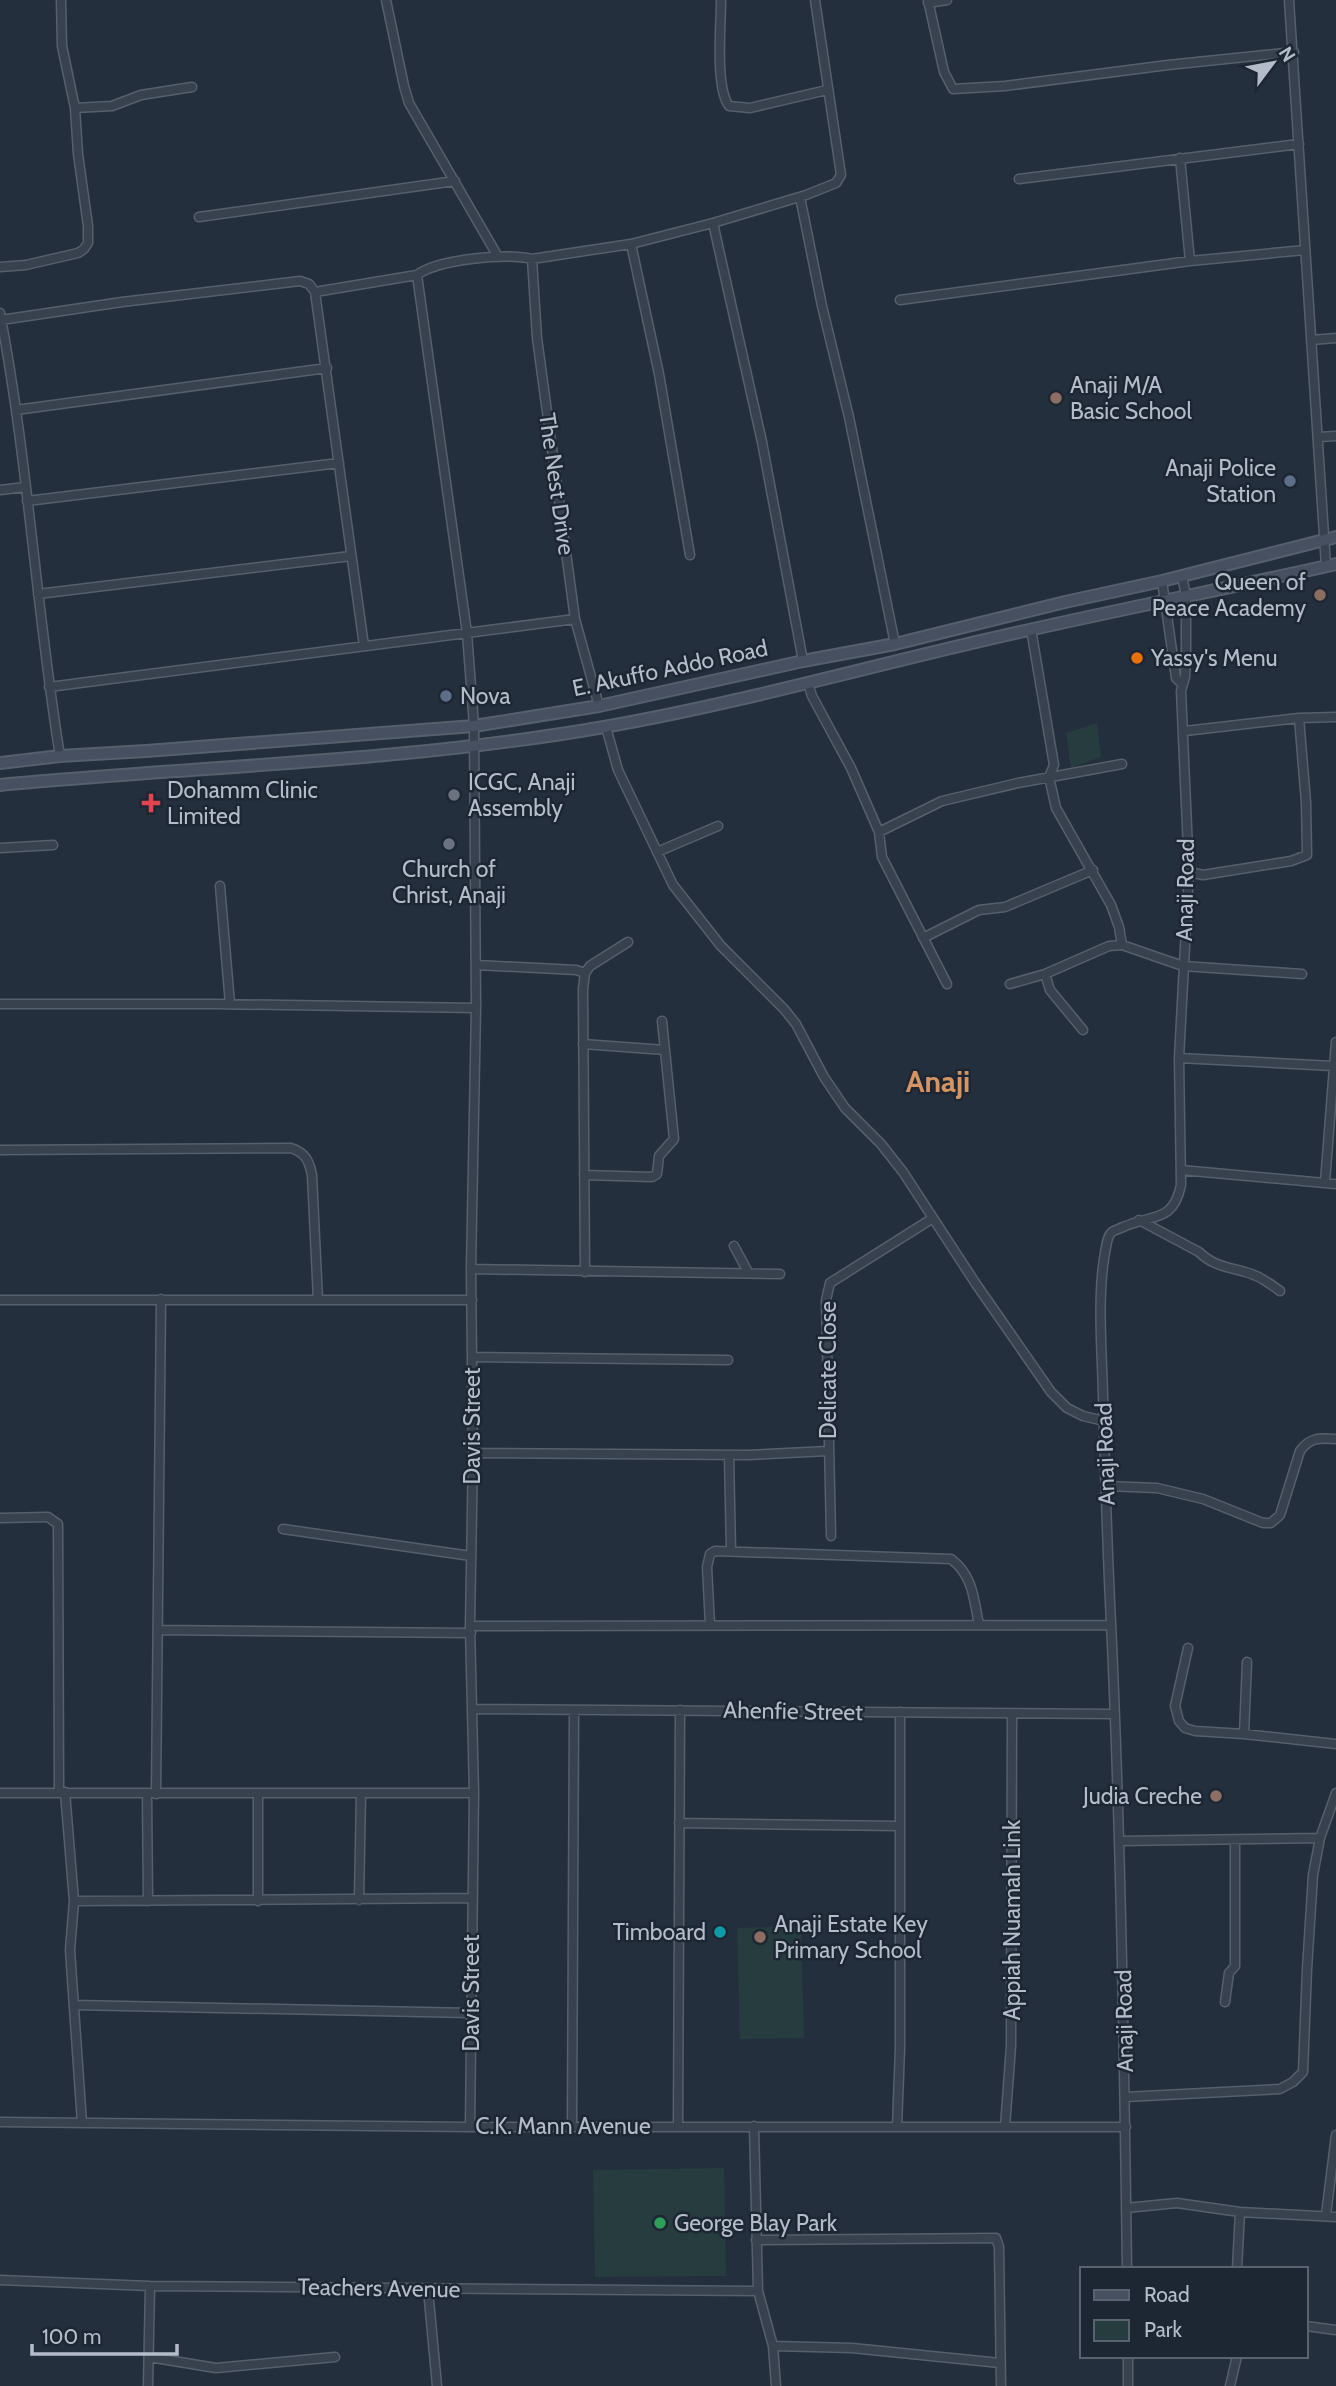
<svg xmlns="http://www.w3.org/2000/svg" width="1336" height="2386" font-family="Cabin,sans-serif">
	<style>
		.green { fill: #263c3f }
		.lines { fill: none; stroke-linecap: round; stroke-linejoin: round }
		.street-casing { stroke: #565f6c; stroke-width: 11 }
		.secondary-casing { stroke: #565f6c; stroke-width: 14 }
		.street { stroke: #38414e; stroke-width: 8 }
		.secondary { stroke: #465061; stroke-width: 10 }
		.education-dot { fill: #8d6e63; stroke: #1d2633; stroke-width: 2.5 }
		.service-dot { fill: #5c6f8a; stroke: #1d2633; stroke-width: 2.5 }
		.food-dot { fill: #e8710a; stroke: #1d2633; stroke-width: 2.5 }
		.worship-dot { fill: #6b7280; stroke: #1d2633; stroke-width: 2.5 }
		.health-dot { fill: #e0444e; stroke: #1d2633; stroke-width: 2.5 }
		.culture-dot { fill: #0f9aa8; stroke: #1d2633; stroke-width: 2.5 }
		.leisure-dot { fill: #2e9e5b; stroke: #1d2633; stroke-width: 2.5 }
		.labels { text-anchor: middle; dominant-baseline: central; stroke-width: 5; stroke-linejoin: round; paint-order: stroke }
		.poi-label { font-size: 23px; fill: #b4bcc9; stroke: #1d2633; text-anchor: start }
		.street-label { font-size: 23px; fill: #b4bcc9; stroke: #1d2633 }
		.district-label { font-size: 30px; font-weight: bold; fill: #d59563; stroke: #1d2633 }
	</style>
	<rect width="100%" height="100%" fill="#242f3e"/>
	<path class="green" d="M1097,723L1101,757L1071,768L1066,733Z
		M801,1926L804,2038L740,2039L737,1928Z
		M724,2168L726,2276L595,2277L593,2170Z"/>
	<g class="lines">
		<defs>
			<path id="street" d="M61,0L62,46L75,108L112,106L141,95L192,87
				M386,0L404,86L409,103L497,255
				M721,0C721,26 715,87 729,106L750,108L827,90
				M928,0L944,72L953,89L1005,86L1168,65L1294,52
				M1289,0L1326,566
				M928,3L947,0
				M1180,158L1190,261
				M1019,179L1299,144
				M800,197L822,306L849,417L895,644
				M199,217L455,181
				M713,223L762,442L803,661
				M631,244L659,374L690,555
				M532,259L537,338L575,619L599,706
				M0,267L26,265L78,253L84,249L88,243V226L78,154L75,108
				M315,292L417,275
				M900,300L1190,261L1305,250
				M0,313C28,459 36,609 60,756
				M1,320L122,302L300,281L309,284L315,292L364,646
				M1311,340L1336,338
				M16,410L327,368
				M1319,437L1336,436
				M0,490L25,487
				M27,501L339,463
				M1162,581L1176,678L1182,684
				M38,594L351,556
				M1031,629L1054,765L1049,777L1056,808L1111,905L1119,927L1122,945
				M808,683L812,696L851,768L879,832L882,857L947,984
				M49,687L575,619
				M606,727L618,770L673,885L721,946L784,1009L796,1024L824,1077L845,1108L881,1144L903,1172L976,1284L1051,1392L1067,1408L1083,1416L1104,1421
				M1185,731L1299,718L1336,717
				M879,832L942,801L1018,783L1122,764
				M0,848L53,845
				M657,852L718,826
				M1189,872L1203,875L1291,861L1307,855L1306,802L1299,718
				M220,886L230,1004
				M923,938L979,910L1005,907L1093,870
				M476,965L576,970L585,973
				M1045,974L1050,990L1083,1030
				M1010,984L1045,974L1109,946L1122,945L1183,966L1302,974
				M0,1004H215L476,1008
				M583,1044L665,1050
				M1179,1058L1333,1066
				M0,1150L291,1148C306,1153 309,1161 312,1175L318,1300
				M1181,1170L1336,1184
				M584,1175L652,1177L657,1174L659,1156L674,1139L662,1021
				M1325,1182L1336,1042
				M1139,1220L1199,1252C1213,1266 1228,1267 1245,1272C1258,1275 1269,1283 1280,1291
				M734,1246L748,1272
				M471,1269L780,1274
				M585,1272L583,989L585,973L590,966L628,942
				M0,1300H472
				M472,1357L728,1360
				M473,1453L748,1455L828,1451
				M729,1455L731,1551
				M1106,1486L1157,1488L1203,1499L1263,1523H1271L1280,1515L1300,1451C1310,1437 1320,1438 1336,1439
				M0,1518L48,1517L58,1524L59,1792
				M283,1529L471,1556
				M831,1536L826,1300L830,1283L933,1218
				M710,1625L707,1567L710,1554L715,1551L951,1559C973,1575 974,1600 979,1625
				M470,1626L1111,1625
				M158,1630L471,1633
				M1188,1648L1175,1706L1179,1721L1185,1728L1195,1731L1244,1734L1336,1744
				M473,1709L1113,1714
				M1244,1734L1247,1662
				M65,1792L74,1901L70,1950L82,2123
				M0,1793H474
				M258,1793V1901
				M147,1794L148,1901
				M156,1794L161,1299
				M679,1823L898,1826
				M1119,1841L1320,1838
				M359,1900L361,1793
				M74,1901L472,1898
				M1225,2002L1229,1973L1235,1966V1840
				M75,2005L471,2013
				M1125,2097L1280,2089L1293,2082L1303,2072L1307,1969L1313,1875L1320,1838L1336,1793
				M0,2122L470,2127H1126
				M678,2126L680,1710
				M754,2126L758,2291L773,2346L776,2386
				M470,2127L474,1793L470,1626L473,1453L471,1269L476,1008L474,726L467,633L417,275C438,259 507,253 532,259L631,244L713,223L806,195L836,183L841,175L815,0
				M572,2127L574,1711
				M897,2127L900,2048V1712
				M1005,2127L1011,2046L1012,1713
				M1126,2208L1177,2203L1240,2212L1237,2269
				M1240,2212L1336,2217
				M1326,2215L1336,2135
				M756,2240L996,2238L999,2247L1001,2386
				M1127,2269C1124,2053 1121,1837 1111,1622C1107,1546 1105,1471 1103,1395C1102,1351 1097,1296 1105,1253C1106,1247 1107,1236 1112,1232C1115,1230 1119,1229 1123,1227C1153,1214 1173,1223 1181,1185L1179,1058L1189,872L1181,691L1185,677L1186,656V596L1182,576
				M0,2280L150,2286L758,2291
				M428,2289L437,2386
				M1306,2326L1336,2330
				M773,2346L852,2348L1000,2363
				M1128,2356V2386
				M149,2357L216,2368L335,2357
				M148,2386L150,2286
				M1230,2386L1237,2356"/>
			<path id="secondary" d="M0,763L60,756L146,751L474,726L599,706L803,661L895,644L1065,602L1162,581L1336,537
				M0,785C201,766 404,762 604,727C747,702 887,661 1029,630C1131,607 1234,587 1336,564"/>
		</defs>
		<use href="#street" class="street-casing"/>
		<use href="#secondary" class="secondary-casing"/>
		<use href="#street" class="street"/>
		<use href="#secondary" class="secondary"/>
	</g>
	<g class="education-dot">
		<circle cx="1056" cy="398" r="7"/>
		<circle cx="1320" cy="595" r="7"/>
		<circle cx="1216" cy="1796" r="7"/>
		<circle cx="760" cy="1937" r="7"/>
	</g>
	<g class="service-dot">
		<circle cx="1290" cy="481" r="7"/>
		<circle cx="446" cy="696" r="7"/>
	</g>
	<circle class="food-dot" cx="1137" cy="658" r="7"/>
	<g class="worship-dot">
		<circle cx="454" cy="795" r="7"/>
		<circle cx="449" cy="844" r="7"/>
	</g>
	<path class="health-dot" d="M147.5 792.5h7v7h7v7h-7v7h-7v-7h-7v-7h7z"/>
	<circle class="culture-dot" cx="720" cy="1932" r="7"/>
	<circle class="leisure-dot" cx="660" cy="2223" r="7"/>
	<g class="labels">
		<g class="poi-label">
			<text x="1070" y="385">Anaji M/A<tspan x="1070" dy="26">Basic School</tspan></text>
			<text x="1276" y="468" text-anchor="end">Anaji Police<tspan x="1276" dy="26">Station</tspan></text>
			<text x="1306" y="582" text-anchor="end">Queen of<tspan x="1306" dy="26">Peace Academy</tspan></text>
			<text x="1151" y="658">Yassy's Menu</text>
			<text x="460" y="696">Nova</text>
			<text x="468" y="782">ICGC, Anaji<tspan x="468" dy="26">Assembly</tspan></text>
			<text x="167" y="790">Dohamm Clinic<tspan x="167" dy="26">Limited</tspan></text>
			<text x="449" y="869" text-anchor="middle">Church of<tspan x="449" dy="26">Christ, Anaji</tspan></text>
			<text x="1202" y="1796" text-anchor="end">Judia Creche</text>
			<text x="774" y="1924">Anaji Estate Key<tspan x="774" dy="26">Primary School</tspan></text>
			<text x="706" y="1932" text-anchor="end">Timboard</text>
			<text x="674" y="2223">George Blay Park</text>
		</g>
		<g class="street-label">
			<text transform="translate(557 484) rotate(82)">The Nest Drive</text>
			<text transform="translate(670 668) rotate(-12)">E. Akuffo Addo Road</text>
			<text transform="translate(1185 890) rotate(-89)">Anaji Road</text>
			<text transform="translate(828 1370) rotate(-90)">Delicate Close</text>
			<text transform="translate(472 1426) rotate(-90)">Davis Street</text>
			<text transform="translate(1105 1454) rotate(-92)">Anaji Road</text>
			<text transform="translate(793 1711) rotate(1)">Ahenfie Street</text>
			<text transform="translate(1012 1920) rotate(-90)">Appiah Nuamah Link</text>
			<text transform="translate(471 1993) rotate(-90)">Davis Street</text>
			<text transform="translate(1124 2021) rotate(-91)">Anaji Road</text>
			<text x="563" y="2126">C.K. Mann Avenue</text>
			<text transform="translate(379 2288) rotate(1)">Teachers Avenue</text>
		</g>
		<g class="district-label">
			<text x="938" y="1081">Anaji</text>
		</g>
	</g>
	<rect x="1080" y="2267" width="228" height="91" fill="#1d2633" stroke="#59626f" stroke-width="2"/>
	<rect x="1094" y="2290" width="35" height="10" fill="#465061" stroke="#59626f" stroke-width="2"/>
	<text x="1144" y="2302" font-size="21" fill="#b4bcc9">Road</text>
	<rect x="1094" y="2320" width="35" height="21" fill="#263c3f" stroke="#59626f" stroke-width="2"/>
	<text x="1144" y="2337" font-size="21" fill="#b4bcc9">Park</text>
	<g transform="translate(1273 63) rotate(58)" stroke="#1d2633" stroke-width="5" paint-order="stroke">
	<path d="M0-5L12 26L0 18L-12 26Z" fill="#b4bcc9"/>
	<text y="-10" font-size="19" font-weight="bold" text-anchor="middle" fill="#b4bcc9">N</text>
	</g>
	<path d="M32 2344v10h145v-10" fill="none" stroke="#b4bcc9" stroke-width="3.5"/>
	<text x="42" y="2344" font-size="21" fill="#b4bcc9" stroke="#1d2633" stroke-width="5" paint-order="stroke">100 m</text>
</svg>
